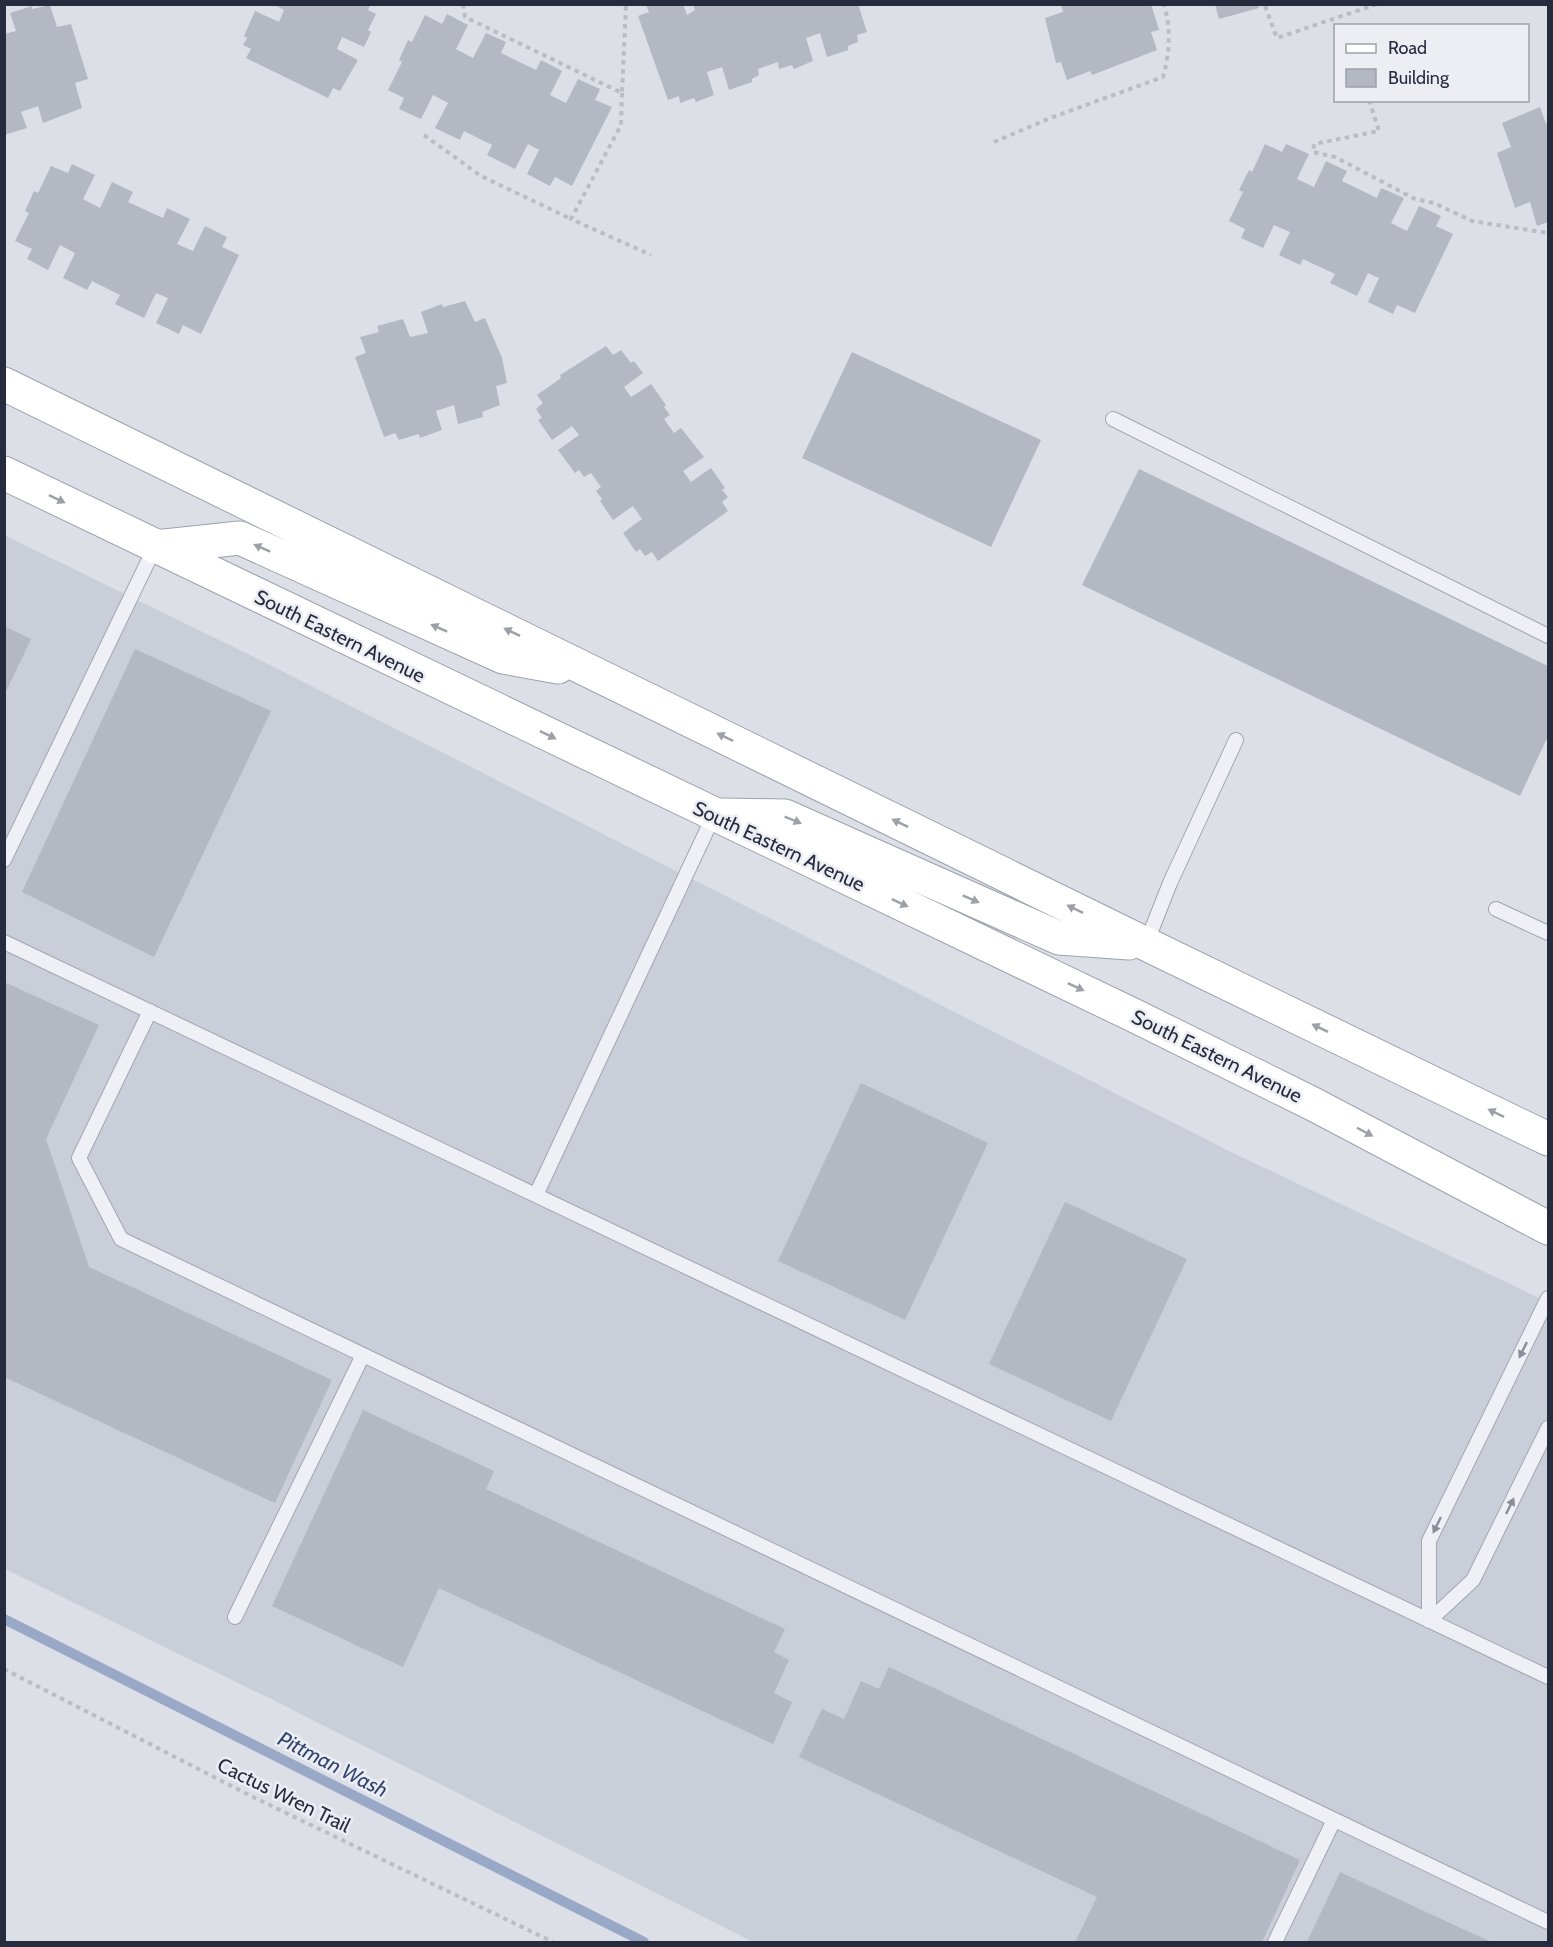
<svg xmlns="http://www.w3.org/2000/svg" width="1553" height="1947" font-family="Cabin,sans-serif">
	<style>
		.built { fill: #caced8 }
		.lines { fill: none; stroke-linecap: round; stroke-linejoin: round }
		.stream { stroke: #97a9c7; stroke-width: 10 }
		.building { fill: #b4b8c3 }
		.service-casing { stroke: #a2a6b0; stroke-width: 16 }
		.primary-casing { stroke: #9ca2b2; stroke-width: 35 }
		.path { stroke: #bbbdc5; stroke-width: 4; stroke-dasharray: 4.5 4.5; stroke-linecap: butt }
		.service { stroke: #eff0f5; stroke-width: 14 }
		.primary { stroke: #fff; stroke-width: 33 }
		.oneway { fill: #9da0a8 }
		.oneway2 { fill: #8a8e99 }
		.labels { text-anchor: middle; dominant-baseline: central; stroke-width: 5; stroke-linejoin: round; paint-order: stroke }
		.street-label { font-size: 20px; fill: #262c3d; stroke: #eceef4 }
		.water-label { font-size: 21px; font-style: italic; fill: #304670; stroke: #eceef4 }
	</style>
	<rect width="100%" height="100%" fill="#dcdfe6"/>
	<path class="built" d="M4,535L252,656L1235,1154L1548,1302V1942H753L267,1697L5,1569Z"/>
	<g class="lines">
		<path class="stream" d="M4,1619L644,1942"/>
	</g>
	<path class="building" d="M273,4H371L368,10L376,14L368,30L371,32L364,47L342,37L337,49L358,60L340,91L333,88L328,98L246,58L251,49L243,45L247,38L244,36L255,11L279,22L284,10Z
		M683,4L687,15L695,10L693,4H858L867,32L857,35L858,42L848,46V50L827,57L820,33L806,38L813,61L794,69L792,65L779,69L778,62L758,69L759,75L752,79V82L729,90L722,67L707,72L714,95L696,102L694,98L680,103L679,96L668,100L638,16L649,12L646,5Z
		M1061,4H1151L1159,30L1151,32L1157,50L1092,75L1090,71L1067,80L1061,62L1056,63L1045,18L1063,12Z
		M1215,4H1258L1259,8L1219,19Z
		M50,5L57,27L71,24L88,79L75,83L82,108L43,123L38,106L21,112L27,128L4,135V34L16,31L10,13L32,6V9Z
		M447,14L468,25L456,49L473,58L486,33L506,42L501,53L536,70L541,60L562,71L550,95L566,103L578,79L600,89L595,100L612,107L572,186L555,177L550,186L527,174L539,150L528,144L515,169L487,155L492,145L464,131L460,140L435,128L448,103L433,95L421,119L399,109L404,98L388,90L402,62L399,60L408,40L412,42L425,15L442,24Z
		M1540,107L1546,124L1548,123V222L1537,226L1530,202L1515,208L1497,153L1511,147L1502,123Z
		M1265,144L1282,152L1286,144L1309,154L1297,179L1314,187L1326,161L1347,171L1342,181L1377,198L1381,188L1404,198L1391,223L1407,231L1419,206L1441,216L1436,226L1453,234L1415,313L1397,305L1393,314L1368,302L1379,278L1368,273L1357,296L1330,283L1335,274L1303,259L1300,265L1279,255L1290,232L1274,225L1263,248L1241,238L1245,229L1229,221L1243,192L1239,190L1249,170L1252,172Z
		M72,164L95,175L83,199L100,208L112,182L133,192L128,202L163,218L167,208L190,219L177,244L193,251L205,226L227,237L222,247L239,255L201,334L183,325L179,334L156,323L168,298L156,293L144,318L115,304L120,295L92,281L87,290L63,278L75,253L60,245L48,270L27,259L32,249L15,241L29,213L25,211L34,191L38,193L51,166L68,173Z
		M465,301L475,322L485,318L502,358L507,383L496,386L500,405L482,412L483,417L458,424L454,405L436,411L442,430L420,438L419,434L399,440L395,433L384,437L355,357L366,353L360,337L379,332L377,326L403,319L410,337L428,333L421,312L442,304L443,307Z
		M606,346L613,355L621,350L631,363L634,361L643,373L624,387L631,397L651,384L666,405L664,407L670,415L664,419L674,433L681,428L704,457L683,471L691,482L711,468L725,488L722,490L728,497L722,502L728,511L658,561L652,552L645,556L640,549L636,552L623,533L642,519L633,506L613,520L600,501L602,499L596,491L601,487L591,473L584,477L579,470L575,473L558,450L579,435L572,426L552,440L538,420L542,418L536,409L543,403L537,395L561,378L560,375Z
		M852,352L1041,440L991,547L802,458Z
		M1139,469L1548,666V736L1520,796L1082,585Z
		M4,626L31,639L4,696Z
		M135,649L271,711L154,957L22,892Z
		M4,982L99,1025L46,1139L89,1267L332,1380L275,1503L4,1377Z
		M861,1083L988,1143L905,1320L778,1261Z
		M1065,1202L1187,1259L1111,1421L989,1364Z
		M363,1410L494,1471L486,1489L785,1629L774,1652L789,1660L774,1693L792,1702L773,1744L439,1588L403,1667L272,1606Z
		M889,1667L1300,1860L1262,1942H1075L1097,1897L799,1757L822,1709L844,1719L861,1681L879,1689Z
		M1340,1872L1491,1942H1307Z"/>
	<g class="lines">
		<defs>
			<path id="service" d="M1113,419L1548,636
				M4,860L155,547
				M1496,909L1548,933
				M4,942L1548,1677
				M1146,944L1170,883L1236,740
				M150,1011L79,1158L121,1239L1548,1922
				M536,1195L714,815
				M235,1617L363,1355
				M1429,1621V1541L1548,1298
				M1429,1621L1473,1580L1548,1428
				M1275,1942L1334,1820"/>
			<path id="primary" d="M4,384L1146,944L1548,1139
				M4,473L1131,1014L1313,1104L1548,1228
				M155,547L240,538L503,657L558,667
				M724,815L785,816L1059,938L1129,943"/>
		</defs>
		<use href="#service" class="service-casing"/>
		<use href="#primary" class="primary-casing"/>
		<path class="path" d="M463,4L465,17L622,93L626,4
			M1265,6L1277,38L1377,4
			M622,93L621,125L571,219L651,255
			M1369,100L1379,131L1314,144L1313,152L1335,157L1415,199L1434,203L1472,221L1548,233
			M424,135L481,176L571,219
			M994,142L1053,117L1163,77C1170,52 1171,30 1164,4
			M4,1669L249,1795L553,1942"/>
		<use href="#service" class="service"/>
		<use href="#primary" class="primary"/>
	</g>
	<defs><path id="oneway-solid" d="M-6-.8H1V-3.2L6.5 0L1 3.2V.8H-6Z" transform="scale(1.5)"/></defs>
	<g class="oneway">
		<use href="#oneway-solid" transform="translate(57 499) rotate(26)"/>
		<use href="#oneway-solid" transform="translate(262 548) rotate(-156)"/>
		<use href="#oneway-solid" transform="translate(439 628) rotate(-156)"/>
		<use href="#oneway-solid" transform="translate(512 632) rotate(-154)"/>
		<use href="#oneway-solid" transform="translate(548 735) rotate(26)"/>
		<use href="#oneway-solid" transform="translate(725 737) rotate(-154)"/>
		<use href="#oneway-solid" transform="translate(793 820) rotate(22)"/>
		<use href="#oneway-solid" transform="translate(900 823) rotate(-154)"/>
		<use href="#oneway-solid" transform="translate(971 899) rotate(24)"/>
		<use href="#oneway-solid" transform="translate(900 903) rotate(25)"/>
		<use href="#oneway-solid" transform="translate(1075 909) rotate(-154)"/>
		<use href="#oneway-solid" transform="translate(1076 987) rotate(25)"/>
		<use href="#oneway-solid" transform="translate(1320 1028) rotate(-154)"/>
		<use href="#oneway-solid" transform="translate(1496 1113) rotate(-154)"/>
		<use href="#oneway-solid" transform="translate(1365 1132) rotate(28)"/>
	</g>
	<g class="oneway2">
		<use href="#oneway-solid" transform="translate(1523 1350) rotate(116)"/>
		<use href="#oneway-solid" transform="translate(1510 1506) rotate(-64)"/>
		<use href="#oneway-solid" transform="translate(1437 1525) rotate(116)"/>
	</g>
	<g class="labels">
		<g class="street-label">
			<text transform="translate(340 636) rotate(26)">South Eastern Avenue</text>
			<text transform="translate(779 846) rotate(25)">South Eastern Avenue</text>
			<text transform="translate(1217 1056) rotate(26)">South Eastern Avenue</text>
			<text transform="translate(284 1795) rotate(26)">Cactus Wren Trail</text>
		</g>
		<g class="water-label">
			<text transform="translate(333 1764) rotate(27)">Pittman Wash</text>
		</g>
	</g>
	<rect width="1553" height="1947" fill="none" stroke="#262c3d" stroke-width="12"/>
	<rect x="1334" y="24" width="195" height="78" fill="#eceef4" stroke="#9da0ab" stroke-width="1.5"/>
	<rect x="1346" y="44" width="30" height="9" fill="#ffffff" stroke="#9da0ab" stroke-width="1.5"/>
	<text x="1388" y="54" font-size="18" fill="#262c3d">Road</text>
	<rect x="1346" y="69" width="30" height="18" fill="#b4b8c3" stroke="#9da0ab" stroke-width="1.5"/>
	<text x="1388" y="84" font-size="18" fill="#262c3d">Building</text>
</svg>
